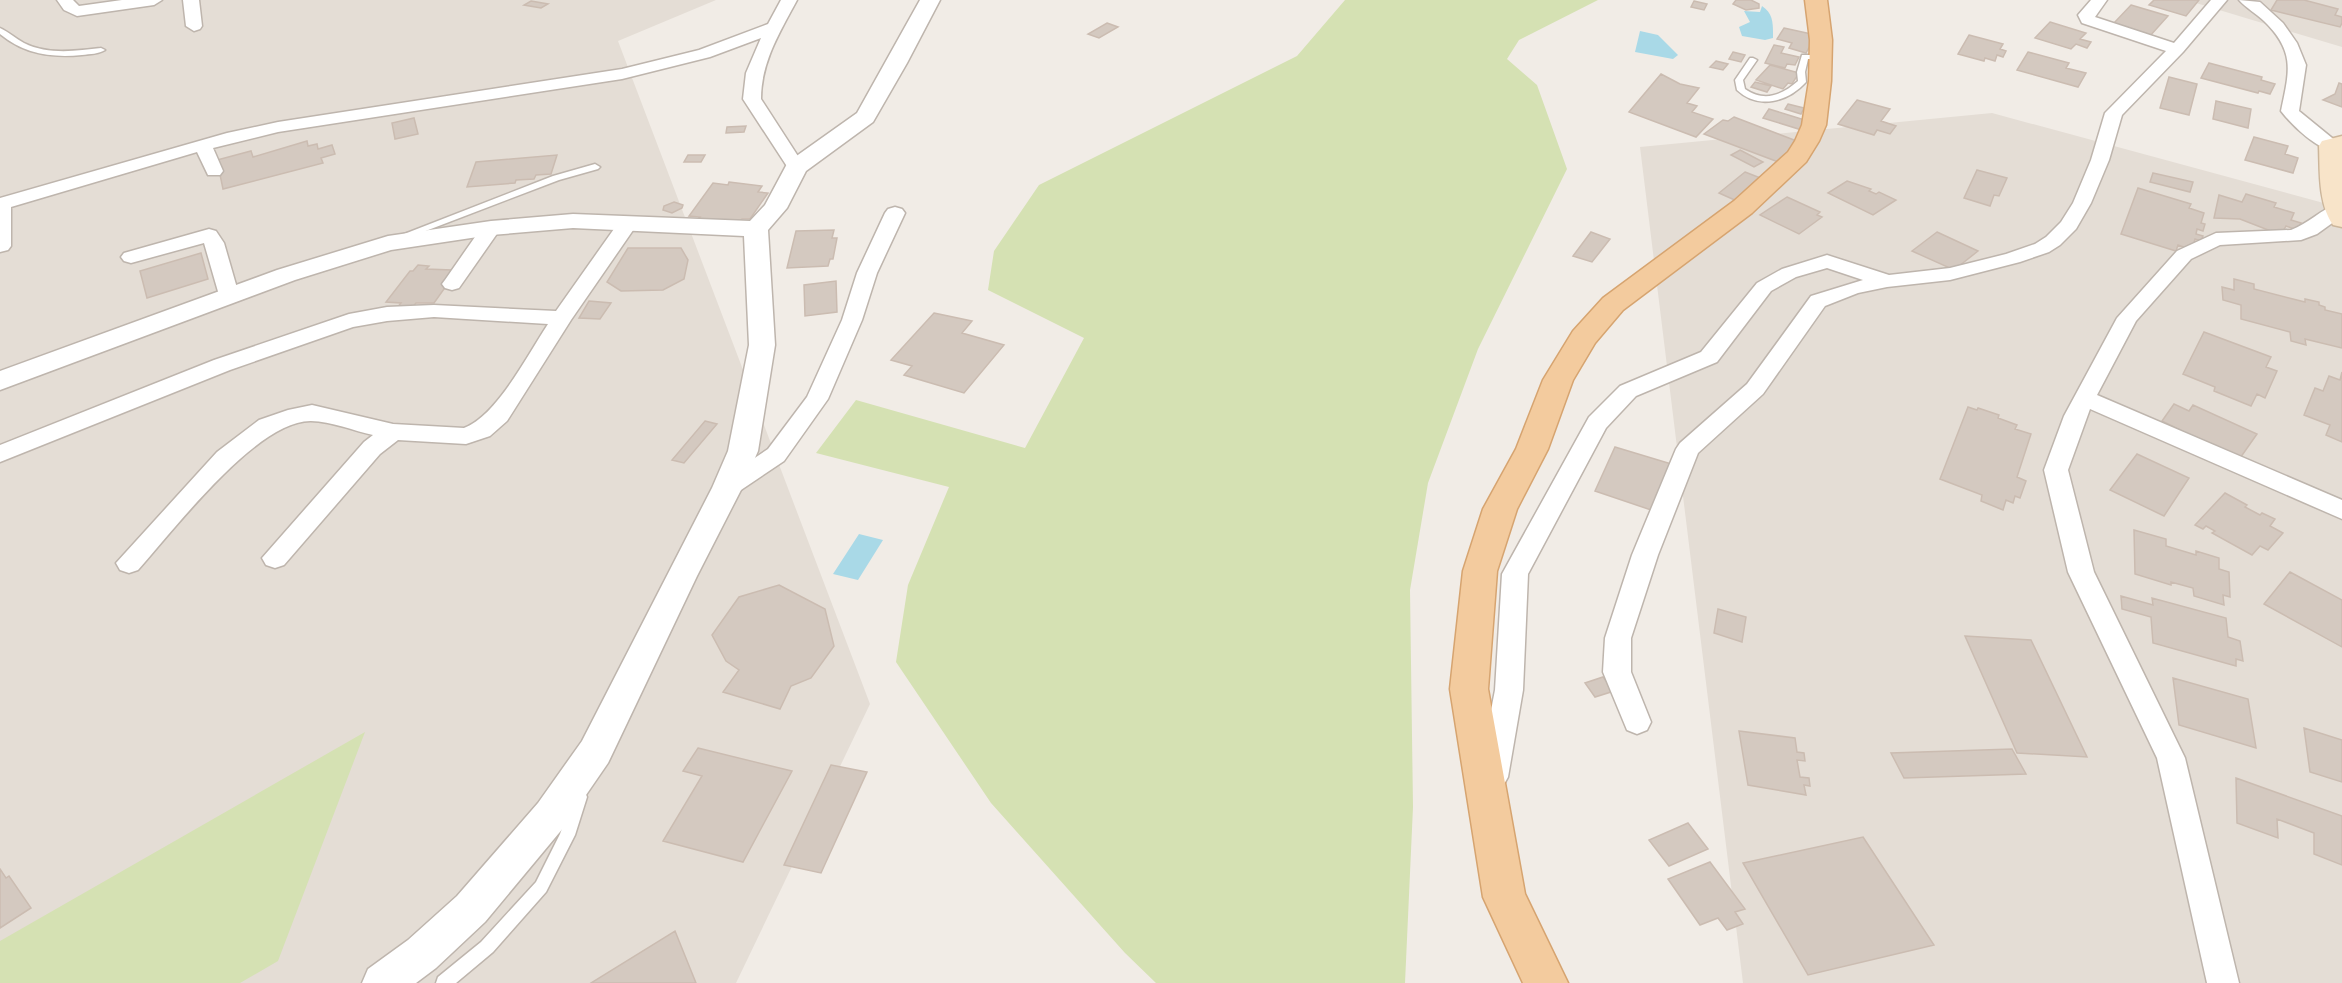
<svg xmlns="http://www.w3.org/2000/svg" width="2342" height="983" font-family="Manrope,sans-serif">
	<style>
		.residential { fill: #e4ddd5 }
		.green { fill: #d5e1b3 }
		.water { fill: #a9d9e7 }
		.building { fill: #d4c9c0; stroke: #cbbcb1; stroke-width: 1.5 }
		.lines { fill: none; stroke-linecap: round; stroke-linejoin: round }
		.service-casing { stroke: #beb5ad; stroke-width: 3 }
		.minor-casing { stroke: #beb5ad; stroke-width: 3 }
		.tertiary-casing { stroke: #beb5ad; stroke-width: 3 }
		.secondary-casing { stroke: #ccb69b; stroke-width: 3 }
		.primary-casing { stroke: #d6a470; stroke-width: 3 }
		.service { fill: #fff; fill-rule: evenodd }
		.minor { fill: #fff; fill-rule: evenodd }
		.tertiary { fill: #fff; fill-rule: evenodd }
		.secondary { fill: #f8e4c9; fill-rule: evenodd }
		.primary { fill: #f3cb9e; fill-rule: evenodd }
	</style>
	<rect width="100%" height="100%" fill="#f1ece6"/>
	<path class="residential" d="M0,0H716L618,41L870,704L736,983H0Z
		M2186,0H2342V47Z
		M1992,113L2342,208V983H1743L1640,147Z"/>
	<path class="green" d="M1345,0H1598L1519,40L1507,59L1537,85L1567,169L1478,349L1428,483L1410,590L1413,807L1405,983H1156L1125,953L991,803L896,662L908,585L949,487L816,453L856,400L1025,448L1084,338L988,290L994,251L1039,185L1297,56Z
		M365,732L278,961L240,983H0V941Z"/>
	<path class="water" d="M1762,6C1774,14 1773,25 1773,38L1765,40L1742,36L1739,27L1750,22L1744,11L1760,12Z
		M1640,31L1658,35L1678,55L1673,59L1635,52Z
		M859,534L883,540L858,580L833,574Z"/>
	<path class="building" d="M1751,0L1759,4V8L1746,10L1733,4L1736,0Z
		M2154,0H2199L2186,16L2149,5Z
		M2277,0H2304L2338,9L2335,15L2342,17V23L2340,27L2271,10Z
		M531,1L548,4L541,8L524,5Z
		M1694,1L1707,4L1704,10L1691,7Z
		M2131,5L2168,16L2150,36L2112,25Z
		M2050,22L2086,33L2080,39L2091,42L2087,48L2076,44L2071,49L2035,38Z
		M1107,23L1118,27L1099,38L1088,34Z
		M1784,28L1816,35L1806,53L1789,48L1792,43L1777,39Z
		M1969,35L2003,44L2000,49L2006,51L2003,57L1997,55L1995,61L1985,58L1984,61L1958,54Z
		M1774,45L1784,47L1781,53L1799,57L1795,65L1787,64L1785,68L1765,63Z
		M1733,52L1745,55L1741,62L1729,59Z
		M2028,52L2069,63L2066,68L2086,73L2078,87L2017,70Z
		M1716,61L1728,64L1723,70L1710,67Z
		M2209,63L2262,77L2261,80L2275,84L2270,94L2259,91L2258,93L2201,78Z
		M1770,65L1799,73L1792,84L1788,83L1783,89L1756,80Z
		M1661,74L1680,84L1699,88L1687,103L1697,106L1692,112L1713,119L1696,137L1629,112Z
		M2169,77L2197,84L2189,115L2160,108Z
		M1755,82L1771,86L1767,92L1751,87Z
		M2339,83L2342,84V107L2323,100L2335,94Z
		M1857,100L1890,109L1881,121L1896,126L1890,134L1877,130L1874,135L1838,124Z
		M2216,101L2251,109L2248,128L2213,119Z
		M1788,104L1804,108L1801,114L1785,109Z
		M1769,109L1811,122L1805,131L1763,118Z
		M1734,117L1802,143L1781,163L1704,134L1723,120L1728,121Z
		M414,118L418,134L395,139L392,123Z
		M746,126L744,132L726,133L727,127Z
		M2254,137L2288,146L2285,154L2298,158L2293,173L2245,160Z
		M307,141L308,146L317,144L318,149L332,145L335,154L321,158L323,163L223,189L217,160L251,151L253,157Z
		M1740,150L1763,162L1754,167L1731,155Z
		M557,155L551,174L536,175L534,179L516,180L515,183L467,187L476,162Z
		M688,155H705L701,162H684Z
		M1977,170L2007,178L1999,196L1994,195L1990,206L1964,198Z
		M1745,172L1763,179L1737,201L1719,193Z
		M2153,173L2193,182L2190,192L2150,182Z
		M1847,181L1871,189L1869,191L1876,194L1879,192L1896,200L1873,215L1828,193Z
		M729,182L762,186L758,192L768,193L750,219H742L739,223L698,219L700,217L689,216L713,183L728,185Z
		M2138,188L2191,204L2189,208L2204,213L2201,223L2205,224L2203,231L2197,229L2196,234L2203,236L2201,241L2195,239L2192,250L2178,245L2176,251L2121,234Z
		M2246,194L2276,203L2274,207L2294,213L2291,220L2301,223L2297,230L2286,226L2281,235L2240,219L2214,218L2219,195L2242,202Z
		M1787,197L1820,212L1817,215L1822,217L1799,234L1760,215Z
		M674,202L683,205L682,208L672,213L663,210L664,206Z
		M834,230L832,238H837L833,259H830L828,266L787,268L796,231Z
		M1591,232L1610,239L1592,262L1573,256Z
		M1937,232L1978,251L1954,270L1912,251Z
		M628,248H681L688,260L684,279L663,290L621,291L607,282Z
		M201,253L208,279L147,298L140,271Z
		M418,265L429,266L426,269L452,270L454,275L434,303H416L411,309H396L401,303L386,302L410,271H413Z
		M2234,279L2254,284V289L2305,302V299L2319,302V305L2325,307V310L2342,314V348L2305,339L2306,345L2291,341L2290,332L2241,319V305L2223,300L2222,287L2234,290Z
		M836,281L837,312L805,316L804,285Z
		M589,301L611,303L600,319L579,318Z
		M934,313L972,321L962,333L1004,345L964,393L904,375L912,366L891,360Z
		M2204,332L2271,357L2266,367L2277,371L2265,398L2257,394L2251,406L2214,391L2215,387L2183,374Z
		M2342,372V442L2326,435L2330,425L2304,415L2315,388L2323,391L2329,376L2340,380Z
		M2174,404L2189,411L2193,405L2257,434L2238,461L2177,433L2180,430L2162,421Z
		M1968,407L1977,410L1978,408L1999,415L1998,418L2017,425L2015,429L2031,434L2017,477L2026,481L2020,498L2015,496L2013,503L2006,500L2003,510L1981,501L1982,495L1940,479Z
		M705,421L717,424L684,463L672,460Z
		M1615,447L1678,466L1660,513L1595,491Z
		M2137,454L2189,478L2164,516L2110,490Z
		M2225,493L2247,505L2245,507L2260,515L2262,513L2275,519L2270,526L2283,533L2268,550L2260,546L2252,555L2212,533L2215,531L2206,526L2203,529L2195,525Z
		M2134,530L2166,539V546L2196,555V551L2219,558V569L2229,572L2230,597L2223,595L2224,605L2194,596L2193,588L2171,582V585L2135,574Z
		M2290,572L2342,600V647L2264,604Z
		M779,585L825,609L834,646L811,678L791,686L780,709L723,692L739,670L726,661L712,635L739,597Z
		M2121,596L2153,605L2152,598L2226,618L2228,637L2240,641L2243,661L2236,659V666L2153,643L2151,617L2122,609Z
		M1718,609L1746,617L1742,642L1714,633Z
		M1965,636L2031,640L2087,757L2017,753Z
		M1603,677L1614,691L1595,697L1585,683Z
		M2173,678L2248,699L2256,748L2179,725Z
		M2304,728L2342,740V782L2310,772Z
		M1739,731L1795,738L1797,752L1804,753L1805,761L1797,760L1800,777L1809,778L1810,786L1804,785L1806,795L1748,785Z
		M698,748L792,771L743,862L663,841L702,776L683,771Z
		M2012,749L2026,774L1904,778L1891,753Z
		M831,765L867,772L821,873L784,865Z
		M2236,778L2342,816V865L2314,854V833L2277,819L2278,838L2237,823Z
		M1688,823L1708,849L1669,866L1649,840Z
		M1863,837L1934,945L1808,975L1743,863Z
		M1710,862L1745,909L1735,912L1743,924L1727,930L1718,918L1700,925L1668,879Z
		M0,869L6,878L9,876L31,908L0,928Z
		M675,931L696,983H591Z"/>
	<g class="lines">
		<defs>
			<path id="service" d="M0,28C9,32 16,39 24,43C48,55 76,51 101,48L105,50C99,54 90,54 82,55C51,58 24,54 0,34Z
				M1802,55H1819L1823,57L1819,59H1808L1805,72L1806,82C1788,102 1758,110 1737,90L1735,80L1750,58H1753L1757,60L1743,80L1745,89C1764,102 1781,96 1798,81L1797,72Z
				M595,164L600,167L598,169L559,180L402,240H396L394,238L553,176Z
				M580,791L585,792L587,797L575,835L546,892L493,952L456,983H436L438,977L481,942L536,882L560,834L575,792Z"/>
			<path id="minor" d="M57,0H73L79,6L122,0H162L154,5L77,16L64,10Z
				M183,0H199L202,26L200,29L194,31L186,26Z
				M781,0H797C780,32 761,62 761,99L805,167L802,171H790L743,99L746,73L761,38L710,57L622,79L278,132L213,148L223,171L220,175H208L197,152L11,207V246L8,250L0,252V198L227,133L278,122L622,69L699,50L768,24Z
				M2091,0H2107L2095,17L2174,43L2211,0H2227L2183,52L2122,115L2109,160L2091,203L2076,229L2060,245L2049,252L2020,262L1950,280L1887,287L1858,293L1825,306L1763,394L1698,453L1658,555L1631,638V672L1651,722L1647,730L1637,734L1627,730L1603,672L1605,638L1632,555L1676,449L1680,443L1747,384L1811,296L1863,280L1827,268L1796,277L1771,291L1717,362L1636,396L1606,428L1528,574L1523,690L1508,777L1503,786L1493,790L1483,786L1478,777L1495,690L1502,574L1589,417L1620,386L1701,352L1757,283L1782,269L1827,255L1889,275L1950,268L2006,254L2035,244L2046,237L2061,222L2073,203L2091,160L2105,113L2166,51L2082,23L2078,15Z
				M2239,0L2260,2L2283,23L2297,43L2306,65L2299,111L2337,142L2340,146L2337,150C2321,154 2291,124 2281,111C2289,72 2296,52 2264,21C2257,14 2246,8 2239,0Z
				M2338,204L2342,205V216L2317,234L2301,240L2220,245L2191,259L2136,321L2097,395L2342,500V519L2090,409L2068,470L2094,572L2185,758L2239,983H2207L2157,758L2068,572L2044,470L2064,416L2117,318L2177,251L2216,233L2291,230C2308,224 2321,209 2338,204Z
				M895,207L902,209L905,213L877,273L862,320L828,399L784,461L735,494L727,497L719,494L715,488L719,482L768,449L807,397L842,320L857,273L885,213L888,209Z
				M628,217L635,219L638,223L571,320L507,421L490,436L466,444L398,440L380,454L284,565L275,568L266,565L262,558L364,442L373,435C354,431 331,421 311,421C257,420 173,531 138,570L129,573L120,570L116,563L217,452L259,420L288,410L312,405L393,424L464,428C497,416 528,354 548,324L434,317L387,321L353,327L230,370L0,462V445L214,360L349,314L387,307L434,305L556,311L621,219Z
				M491,222L498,224L501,228L459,288L452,290L445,288L442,284L445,280L484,224Z
				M209,229L216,231L224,243L239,295L236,299L229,301L222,299L219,295L204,243L131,263L124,261L121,257L124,253Z"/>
			<path id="tertiary" d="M920,0H940L907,63L873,122L806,171L787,208L768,230L775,345L758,451L742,488L697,576L608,763L564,827L485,922L436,968L416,983H362L368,969L408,940L457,896L538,803L582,741L712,488L728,451L749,345L744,236L573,228L491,235L391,250L295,280L0,390V371L277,270L388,236L491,221L573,214L750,221L765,205L788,162L857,113Z"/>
			<path id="secondary" d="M2342,136V227L2333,225C2318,203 2320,171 2319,146L2322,141Z"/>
			<path id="primary" d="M1805,0H1827L1832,40L1831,81L1826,125L1819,141L1806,162L1752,213L1623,310L1595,343L1573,380L1548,449L1517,509L1497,571L1488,689L1525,894L1568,983H1523L1483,897L1450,689L1463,571L1483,509L1516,449L1543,380L1573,331L1603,298L1734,201L1788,152L1795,141L1802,125L1809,81L1810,40Z"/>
		</defs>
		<use href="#service" class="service-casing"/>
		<use href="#minor" class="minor-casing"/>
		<use href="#tertiary" class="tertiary-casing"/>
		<use href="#secondary" class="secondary-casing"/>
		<use href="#primary" class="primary-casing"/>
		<use href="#service" class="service"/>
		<use href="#minor" class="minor"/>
		<use href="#tertiary" class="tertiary"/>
		<use href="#secondary" class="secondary"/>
		<use href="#primary" class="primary"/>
	</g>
</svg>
